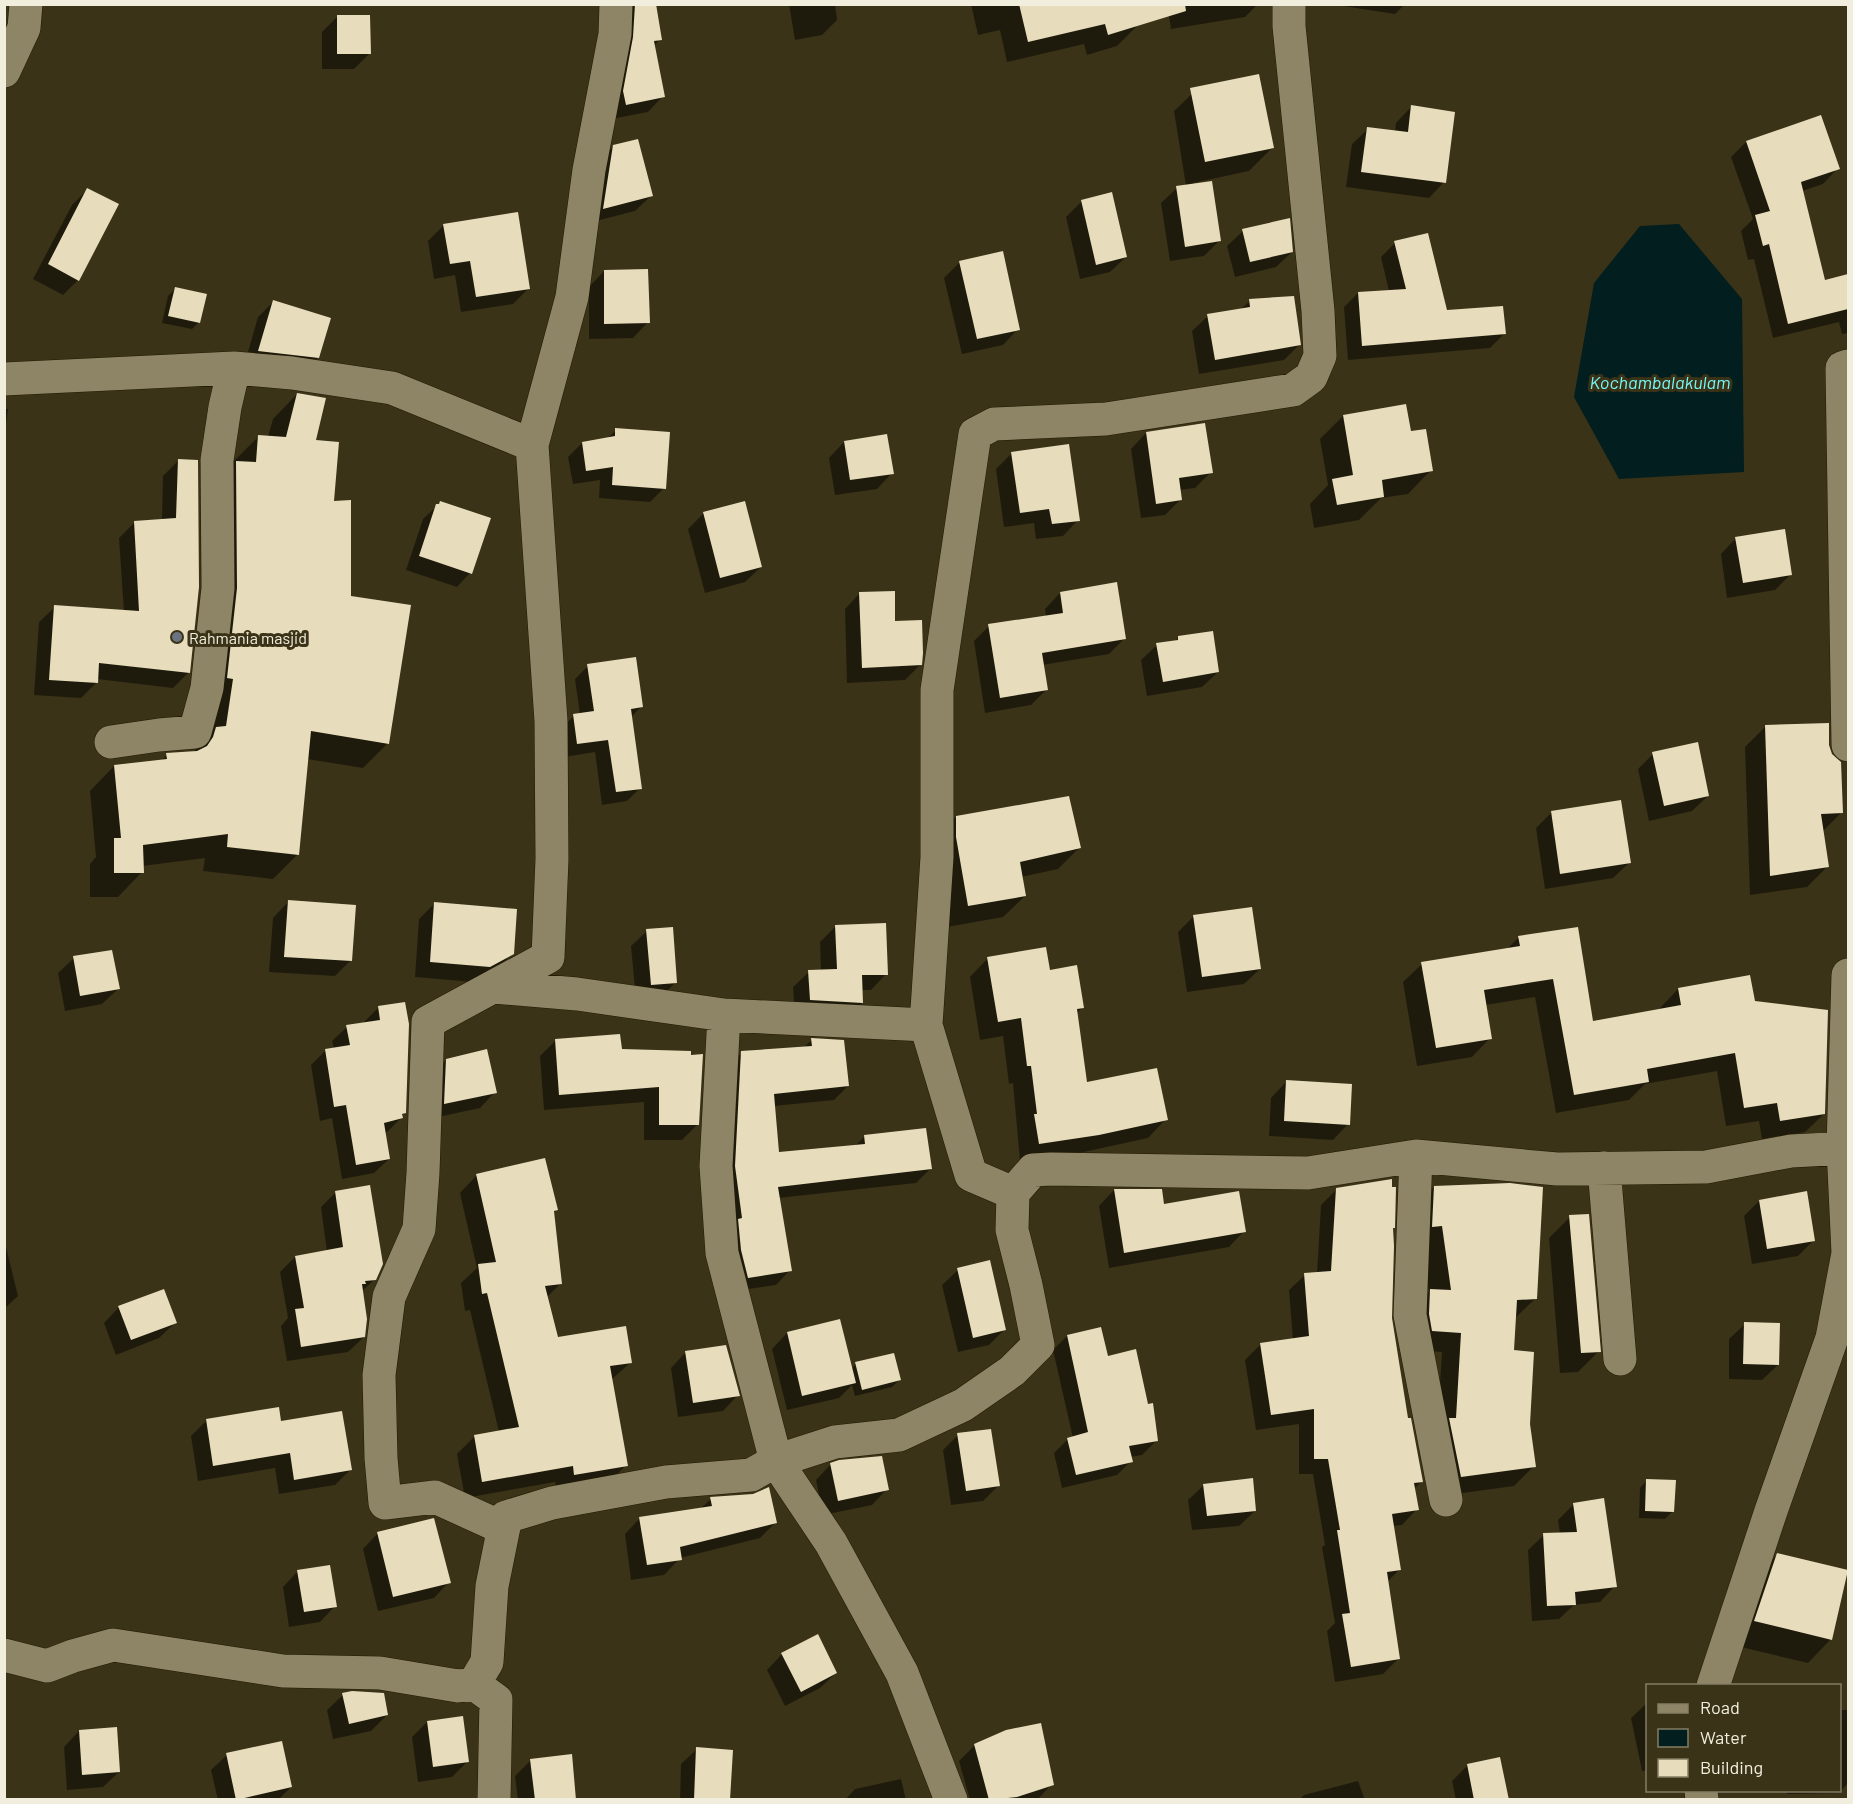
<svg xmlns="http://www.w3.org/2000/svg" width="1853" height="1804" font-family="Barlow,sans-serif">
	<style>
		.water { fill: #021e1e }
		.shadow { fill: #0007 }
		.building { fill: #e7ddbd }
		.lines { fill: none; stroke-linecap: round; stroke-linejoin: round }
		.minor-casing { stroke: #221a01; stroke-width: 34 }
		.minor { stroke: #8e8567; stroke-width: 33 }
		.worship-dot { fill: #6b7280; stroke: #3b3317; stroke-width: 2 }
		.labels { text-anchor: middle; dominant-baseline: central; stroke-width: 6; stroke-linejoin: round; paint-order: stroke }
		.poi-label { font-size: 16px; fill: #f2eedd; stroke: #3b3317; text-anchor: start }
		.water-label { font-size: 18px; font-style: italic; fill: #73f7f7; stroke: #3b3317 }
	</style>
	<rect width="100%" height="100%" fill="#3b3317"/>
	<path class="water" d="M1679,224L1742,299L1744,472L1619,479L1574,397L1594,283L1640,226Z"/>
	<path class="shadow" d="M615,4H655L660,39L653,47L663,96L648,112L611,119Z
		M789,4H835L837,20L822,35L795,40Z
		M971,4H1132L1138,25L1117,46L1087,55L1084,44L1007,62L1000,30L978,35Z
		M1167,4H1258L1245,17L1171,29Z
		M1343,4H1405L1395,14L1343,6Z
		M338,16L369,54L354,69H322V32Z
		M1198,88L1273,147L1249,171L1193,183L1219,241L1204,256L1170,261L1161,203L1177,188L1186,186L1174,111Z
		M1411,107L1444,182L1429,198L1346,187L1352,144L1368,129L1395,132L1396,123Z
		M1746,142L1838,168L1823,184L1802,191L1824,282L1848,276V333L1842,334L1839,322L1773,338L1754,259L1748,260L1741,231L1753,219L1731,157Z
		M614,146L651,196L635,211L588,223L598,162Z
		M87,190L78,280L63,295L33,279L72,205Z
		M1082,201L1126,257L1110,272L1080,279L1066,217Z
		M444,225L529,288L513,304L461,312L455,275L434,279L428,241Z
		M1243,231L1292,252L1276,267L1235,277L1227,246Z
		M1395,243L1446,312L1504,334L1490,348L1348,360L1344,307L1358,293L1389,291L1381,257Z
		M960,262L1018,329L1003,345L962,354L944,278Z
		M604,271L648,322L633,338L589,339V287Z
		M175,289L199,322L192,329L162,323L168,296Z
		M1250,301L1299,345L1284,360L1199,374L1192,331L1208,316L1240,310Z
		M273,302L318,357L302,373L244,366L258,317Z
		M297,394L315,442L332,502L350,597L388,743L363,768L307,759L297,855L273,879L203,871L205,858L142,866V872L118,897H90V864L96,857L90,791L114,766L160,762L167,755L193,752L203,742L212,487L234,465V461L259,436L268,437L273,419Z
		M4,409H8L4,439Z
		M1343,416L1410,433L1431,470L1408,494L1381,498L1359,520L1314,528L1310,504L1328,485L1320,439Z
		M616,430L664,488L650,502L599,498L600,480L573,484L568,457L582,443L607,439Z
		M1146,433L1211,472L1195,488L1179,490L1181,499L1165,515L1141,518L1131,449Z
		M844,442L892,473L877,489L835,495L829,458Z
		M1012,453L1078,520L1063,536L1036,539L1034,523L1004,527L996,469Z
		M179,460L188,673L173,688L97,679L96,683L81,698L34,695L39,622L55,607L124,612L119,538L135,522L162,521L163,476Z
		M440,503L470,573L457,587L406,570L423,519Z
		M704,513L761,567L745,582L705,593L688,529Z
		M1736,538L1790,575L1775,590L1727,598L1721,554Z
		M860,593L894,623L920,665L905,680L847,683L845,609Z
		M1060,593L1125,638L1109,654L1042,665L1046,690L1031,705L985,713L974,641L989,626L1046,617L1045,609Z
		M1178,638L1218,672L1202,687L1147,696L1141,660L1157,645L1175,642Z
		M588,666L641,707L631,717L640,788L627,801L602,805L595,752L564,757L560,729L574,716L580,715L575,679Z
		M1765,727L1828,746L1842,812L1822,832L1828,866L1807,887L1750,895L1745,747Z
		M1653,754L1708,796L1692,811L1649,821L1638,769Z
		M1552,812L1629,863L1613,878L1545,889L1536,828Z
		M956,817L1079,848L1058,869L1021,877L1025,896L1003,917L947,927L935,839Z
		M288,902L351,960L335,976L269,972L273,918Z
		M434,904L512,954L496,969L473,982L415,977L419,919Z
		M1251,908L1260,969L1244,984L1187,992L1178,932L1193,917Z
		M836,926L886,974L871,990H861L862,1003L846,1018L795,1015L793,987L809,972L821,971L820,942Z
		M647,931L676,982L660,998L636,1000L631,946Z
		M1519,937L1592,1022L1660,1010V1008L1678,989L1754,1003L1824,1114L1805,1132L1762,1139L1759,1121L1726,1126L1717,1071L1645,1084L1629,1100L1556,1113L1535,997L1485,1005L1490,1038L1472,1057L1417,1066L1403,982L1422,964L1506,950Z
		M74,958L118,989L102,1004L65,1011L58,973Z
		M988,958L1048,971L1082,1008L1076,1014L1086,1084L1166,1119L1148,1138L1079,1153L1020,1161L1013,1083L1009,1084L1003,1036L980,1040L970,977Z
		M378,1008L405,1112L401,1116V1118L387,1132L384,1133L389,1159L374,1173L342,1179L332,1118L320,1121L311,1065L326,1050L334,1049L332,1041L347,1027L364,1024V1022Z
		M812,1040L848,1086L834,1100L774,1106L777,1154L854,1147L864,1137L930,1169L916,1183L778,1198L790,1270L776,1285L734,1291L727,1067L742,1053L803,1048Z
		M555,1041L620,1051L689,1052L698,1124L682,1140H644V1102L544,1110L540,1056Z
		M446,1060L495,1092L480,1108L429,1119L431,1076Z
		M1286,1082L1348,1124L1333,1140L1269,1136L1271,1098Z
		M477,1175L556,1210L553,1213L561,1283L546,1298L556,1338L630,1363L611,1380L626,1465L609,1483L557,1492L555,1482L465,1498L457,1454L474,1437L499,1432L470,1310L465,1311L461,1283L477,1268L460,1193Z
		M1434,1187L1536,1298L1515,1318L1512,1352L1528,1424L1534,1466L1514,1486L1441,1496L1437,1432L1442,1352L1413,1350L1410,1311L1429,1292L1414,1207Z
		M1337,1189L1391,1229L1390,1318L1406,1419L1422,1481L1414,1489L1417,1509L1402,1525L1392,1526L1399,1570L1387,1582L1398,1659L1383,1674L1335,1682L1327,1631L1335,1623L1322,1547L1325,1545L1313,1474H1299V1424L1256,1430L1245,1360L1261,1344L1293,1340L1289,1290L1305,1275L1317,1274L1321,1205Z
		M1114,1190L1163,1206L1244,1231L1229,1247L1109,1268L1099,1206Z
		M336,1192L375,1279L361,1292L364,1337L348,1352L287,1361L281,1326L288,1318L280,1272L295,1257L327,1252L321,1207Z
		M1759,1201L1814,1240L1798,1256L1752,1264L1744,1216Z
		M1570,1217L1599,1351L1578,1372L1560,1373L1549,1238Z
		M4,1239L18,1296L4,1309Z
		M958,1270L1005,1329L989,1345L958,1352L942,1285Z
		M119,1307L175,1323L159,1338L116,1355L104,1323Z
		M1745,1324L1778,1365L1762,1380L1729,1379V1339Z
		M787,1333L851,1369L856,1364L899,1380L892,1387L855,1396L852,1385L839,1398L787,1410L772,1349Z
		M1067,1336L1106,1357L1156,1441L1142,1455L1130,1457L1131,1461L1117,1475L1062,1488L1054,1453L1068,1439L1073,1438L1053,1350Z
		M686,1352L738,1395L723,1411L678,1417L671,1368Z
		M207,1420L350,1470L335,1485L279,1494L275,1468L198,1481L191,1436Z
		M958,1435L998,1486L983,1501L951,1505L943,1450Z
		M831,1464L887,1489L872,1505L823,1515L816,1480Z
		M1647,1480L1673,1511L1665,1519L1639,1518L1640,1488Z
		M1204,1485L1255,1511L1239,1526L1192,1530L1188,1500Z
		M711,1499L776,1522L760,1538L680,1558L664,1575L631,1580L625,1534L640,1518L700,1509Z
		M1574,1504L1615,1586L1600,1602L1574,1605L1559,1619L1532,1621L1528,1550L1544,1535L1560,1534L1558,1520Z
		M378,1533L449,1582L434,1598L378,1611L363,1549Z
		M1777,1555L1831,1639L1808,1663L1732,1645L1754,1578Z
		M298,1571L335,1606L320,1622L289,1627L283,1587Z
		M782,1654L836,1673L820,1688L785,1706L767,1670Z
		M343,1695L387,1715L371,1731L333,1739L327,1710Z
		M1648,1702V1770L1642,1771L1631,1718Z
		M1840,1710H1848V1783L1839,1793L1787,1794V1790H1840Z
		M427,1722L468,1761L452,1777L418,1782L412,1737Z
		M79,1731L119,1772L103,1787L67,1790L64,1747Z
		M975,1745L1052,1784L1037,1800H970L959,1761Z
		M697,1749L729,1800H680L681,1764Z
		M227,1755L291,1787L278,1800H218L211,1770Z
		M1499,1759L1508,1800H1456L1452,1781L1467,1766Z
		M531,1760L575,1800H518L515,1776Z
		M901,1779L906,1800H845L855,1789Z
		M1358,1781L1365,1800H1299L1304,1795Z"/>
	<path class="building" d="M635,4H656L662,40L654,41L665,97L626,105L623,91L633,37Z
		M1019,4H1185L1186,11L1108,35L1105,24L1028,42Z
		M337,15H370L371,54H337Z
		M1259,74L1274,148L1205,162L1190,88Z
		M1411,105L1455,112L1446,183L1361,172L1367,127L1408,132Z
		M1821,115L1840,169L1801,182L1825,280L1848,274V309L1788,324L1769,244L1763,246L1755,215L1770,211L1746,141Z
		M638,139L653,196L603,209L613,145Z
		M1212,181L1221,241L1185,247L1176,186Z
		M87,188L119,204L79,281L48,264Z
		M1112,192L1127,257L1096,265L1081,200Z
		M518,212L530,289L476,297L470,261L450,264L443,224Z
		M1290,218L1293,252L1250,262L1242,229Z
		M1428,233L1447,310L1503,306L1506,334L1362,346L1358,292L1406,289L1394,241Z
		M1003,251L1020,330L977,339L959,261Z
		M648,269L650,323L604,324V270Z
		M175,287L207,294L200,323L168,316Z
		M1294,296L1301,345L1215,360L1207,314L1250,307L1249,299Z
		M273,300L331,318L319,358L258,351Z
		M297,393L326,398L316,440L339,442L334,501L351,500V596L411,605L389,744L311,731L299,855L227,847L228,834L143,845L144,873H114V838H121L114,765L167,759L166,753L197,751L207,746L213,737L216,727L226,726L233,679L227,678L237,588L236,461L256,462L258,435L286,437Z
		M1406,404L1411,431L1426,429L1433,471L1382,480L1384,497L1337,505L1332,479L1353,475L1343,415Z
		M1205,423L1213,473L1179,478L1182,500L1156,504L1146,432Z
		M615,428L670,432L666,489L612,485L613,467L586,471L582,442L615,436Z
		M887,434L894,474L850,480L844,441Z
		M1069,444L1080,521L1052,524L1049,509L1020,513L1011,452Z
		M178,459L198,460L199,587L190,673L99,663L98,683L49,680L54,605L139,611L134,521L176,518Z
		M440,501L491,518L472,574L419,556L436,504H439Z
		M745,501L762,567L720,578L703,512Z
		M1785,529L1792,575L1743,583L1735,537Z
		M1117,582L1126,639L1042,653L1048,690L1000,698L988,624L1063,613L1060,592Z
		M895,591V621L922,620L923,653L922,665L862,668L859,592Z
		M1213,631L1219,672L1163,682L1156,643L1178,640V636Z
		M636,657L643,707L631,709L642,789L616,792L608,740L577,744L573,714L594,711L587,664Z
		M1829,723V745L1832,754L1841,762L1843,813L1821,814L1829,867L1770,876L1765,725Z
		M1698,742L1709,796L1664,806L1652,752Z
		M1069,796L1081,848L1020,862L1026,896L968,906L956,837V816Z
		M1621,800L1631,863L1560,874L1551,811Z
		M288,900L356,905L352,961L284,957Z
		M434,902L517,909L514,954L490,967L430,962Z
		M1252,907L1261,969L1202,977L1193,915Z
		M886,923L888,975H862L863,1003L810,1000L808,970L837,969L835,925Z
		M673,927L677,983L651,985L646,929Z
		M1578,927L1593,1021L1681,1005L1678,988L1750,975L1755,1001L1828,1010L1825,1114L1780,1121L1777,1103L1744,1108L1735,1053L1647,1069L1649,1082L1574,1095L1553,979L1484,990L1492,1039L1436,1048L1421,962L1520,946L1518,936Z
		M1046,947L1050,970L1077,965L1084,1008L1077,1009L1087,1082L1157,1068L1168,1120L1099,1135L1039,1144L1034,1114H1037L1031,1066H1027L1021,1018L998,1022L987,957Z
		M112,950L120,989L80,996L73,956Z
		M405,1002L409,1024L406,1113L402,1114L403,1118L384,1123L390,1159L356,1165L346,1105L334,1107L325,1049L350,1045L346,1025L380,1020L378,1006Z
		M620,1034L622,1049L691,1051V1055L703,1054L699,1125H659V1087L559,1095L555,1039Z
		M811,1038L844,1040L849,1086L774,1094L779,1152L865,1144L864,1135L926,1128L932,1169L778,1187L792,1271L748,1278L741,1250L738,1219L742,1218L735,1166L741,1051L812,1046Z
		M487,1049L497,1093L444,1104L446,1059Z
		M1286,1080L1352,1084L1350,1125L1284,1121Z
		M545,1158L558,1210L554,1211L562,1284L545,1286L558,1337L626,1326L632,1363L610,1366L628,1466L574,1475L573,1466L482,1482L474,1435L519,1427L487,1293L482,1294L478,1264L496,1262L476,1174Z
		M1392,1179V1187H1396L1395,1228H1393L1394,1246L1392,1318L1408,1418H1411L1423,1482L1414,1483L1419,1510L1392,1514L1401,1570L1387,1572L1400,1659L1351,1667L1342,1614L1350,1613L1337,1530H1340L1328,1459H1314V1409L1271,1415L1260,1343L1309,1336L1304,1273L1331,1271L1336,1188Z
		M1510,1183L1543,1187L1537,1299L1517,1300L1514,1350L1534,1352L1530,1424L1536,1467L1461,1477L1449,1418H1456L1461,1333L1432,1331L1429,1314L1430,1289L1451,1290L1442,1226L1432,1227L1434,1186Z
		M370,1185L383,1264L376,1280L365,1281L366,1284H362L367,1319L365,1337L301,1347L295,1309L304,1308L295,1256L343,1247L335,1191Z
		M1114,1189H1162L1164,1204L1239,1191L1246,1232L1124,1253Z
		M1807,1191L1815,1241L1767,1249L1759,1200Z
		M1589,1214L1601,1352L1581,1353L1569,1215Z
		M990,1260L1006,1330L973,1338L957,1268Z
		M164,1289L177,1323L131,1340L118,1306Z
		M840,1319L856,1383L802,1396L787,1332Z
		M1744,1322L1780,1323L1779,1365L1743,1364Z
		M1101,1327L1108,1356L1136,1349L1148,1404L1153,1403L1158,1441L1129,1446L1133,1462L1076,1475L1067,1438L1088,1432L1067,1335Z
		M726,1345L740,1396L693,1403L685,1351Z
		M894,1353L901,1380L862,1390L855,1362Z
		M279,1407L281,1421L342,1411L352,1470L294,1480L290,1453L213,1466L206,1419Z
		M991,1429L1000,1486L966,1491L957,1433Z
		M882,1456L889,1490L838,1501L830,1463L839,1460Z
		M1253,1478L1256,1511L1207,1516L1203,1484Z
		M1646,1479L1676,1480L1674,1512L1645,1511Z
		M769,1487L777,1523L680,1547L682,1560L647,1565L639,1517L712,1506L710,1497L753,1494Z
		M1604,1498L1617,1587L1575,1592L1576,1605L1547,1606L1543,1533L1577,1532L1573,1503Z
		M434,1518L451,1583L393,1597L377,1532Z
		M1777,1553L1848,1570L1832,1640L1754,1621Z
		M330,1565L337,1607L304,1612L297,1570Z
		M818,1634L837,1673L801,1692L781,1653Z
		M352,1691L384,1693L388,1715L349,1724L342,1693Z
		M463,1716L469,1762L433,1767L427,1721Z
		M1041,1723L1054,1785L1017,1797L989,1800L974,1744L1006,1730Z
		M117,1727L120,1772L82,1775L79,1730Z
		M282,1741L292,1787L236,1800L226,1753Z
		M696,1747L733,1750L730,1800H694Z
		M572,1754L576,1800H535L530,1759Z
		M1500,1757L1509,1800H1474L1467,1764Z"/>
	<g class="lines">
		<defs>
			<path id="minor" d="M4,71L24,28L26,4
				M1848,366L1842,368L1848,745
				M4,379L234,368
				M111,742L159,735L195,732L207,688L218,588L217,460L225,407L234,368L292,373L392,388L532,445L572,297L589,170L615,34L616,4
				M494,987L577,994L724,1015L926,1025
				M724,1015L716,1166L722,1253L776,1461L831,1543L902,1673L951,1800
				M1416,1156L1410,1315L1446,1500
				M1604,1168L1620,1359
				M1013,1193L971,1175L926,1025L937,857V690L975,434L994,424L1106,419L1293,390L1311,377L1320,356L1318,311L1289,26V4
				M503,1528L435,1497L385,1503L381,1458L379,1375L389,1297L419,1229L423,1173L428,1022L548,957L552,859L551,721L532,445
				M4,1655L47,1666L73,1656L113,1645L283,1671L380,1673L458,1686L474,1684L487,1662L492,1586L506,1517L552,1503L666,1482L751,1475L776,1461L835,1442L899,1435L963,1405L1012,1371L1038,1345L1026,1285L1012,1230L1013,1193L1033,1170L1051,1169L1308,1173L1416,1156L1557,1169L1706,1167L1791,1151L1848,1148
				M474,1684L496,1700L494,1800
				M1713,1686L1771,1511L1832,1338L1848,1253L1843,1148L1848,975
				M1701,1790L1702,1800"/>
		</defs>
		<use href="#minor" class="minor-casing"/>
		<use href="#minor" class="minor"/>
	</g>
	<circle class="worship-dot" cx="177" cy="637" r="6"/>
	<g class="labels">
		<g class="poi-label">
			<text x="189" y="637">Rahmania masjid</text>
		</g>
		<g class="water-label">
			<text x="1660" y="382">Kochambalakulam</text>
		</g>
	</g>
	<rect width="1853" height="1804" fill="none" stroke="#f2eedd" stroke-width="12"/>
	<rect x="1646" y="1684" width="195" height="108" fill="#3b3317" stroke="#847e66" stroke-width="1.5"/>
	<rect x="1658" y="1704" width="30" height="9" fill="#8e8567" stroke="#847e66" stroke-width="1.5"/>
	<text x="1700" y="1714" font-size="18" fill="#f2eedd">Road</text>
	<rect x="1658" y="1729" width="30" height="18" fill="#021e1e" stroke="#847e66" stroke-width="1.5"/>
	<text x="1700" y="1744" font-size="18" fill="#f2eedd">Water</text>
	<rect x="1658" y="1759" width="30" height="18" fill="#e7ddbd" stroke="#847e66" stroke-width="1.5"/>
	<text x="1700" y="1774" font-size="18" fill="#f2eedd">Building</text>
</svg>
